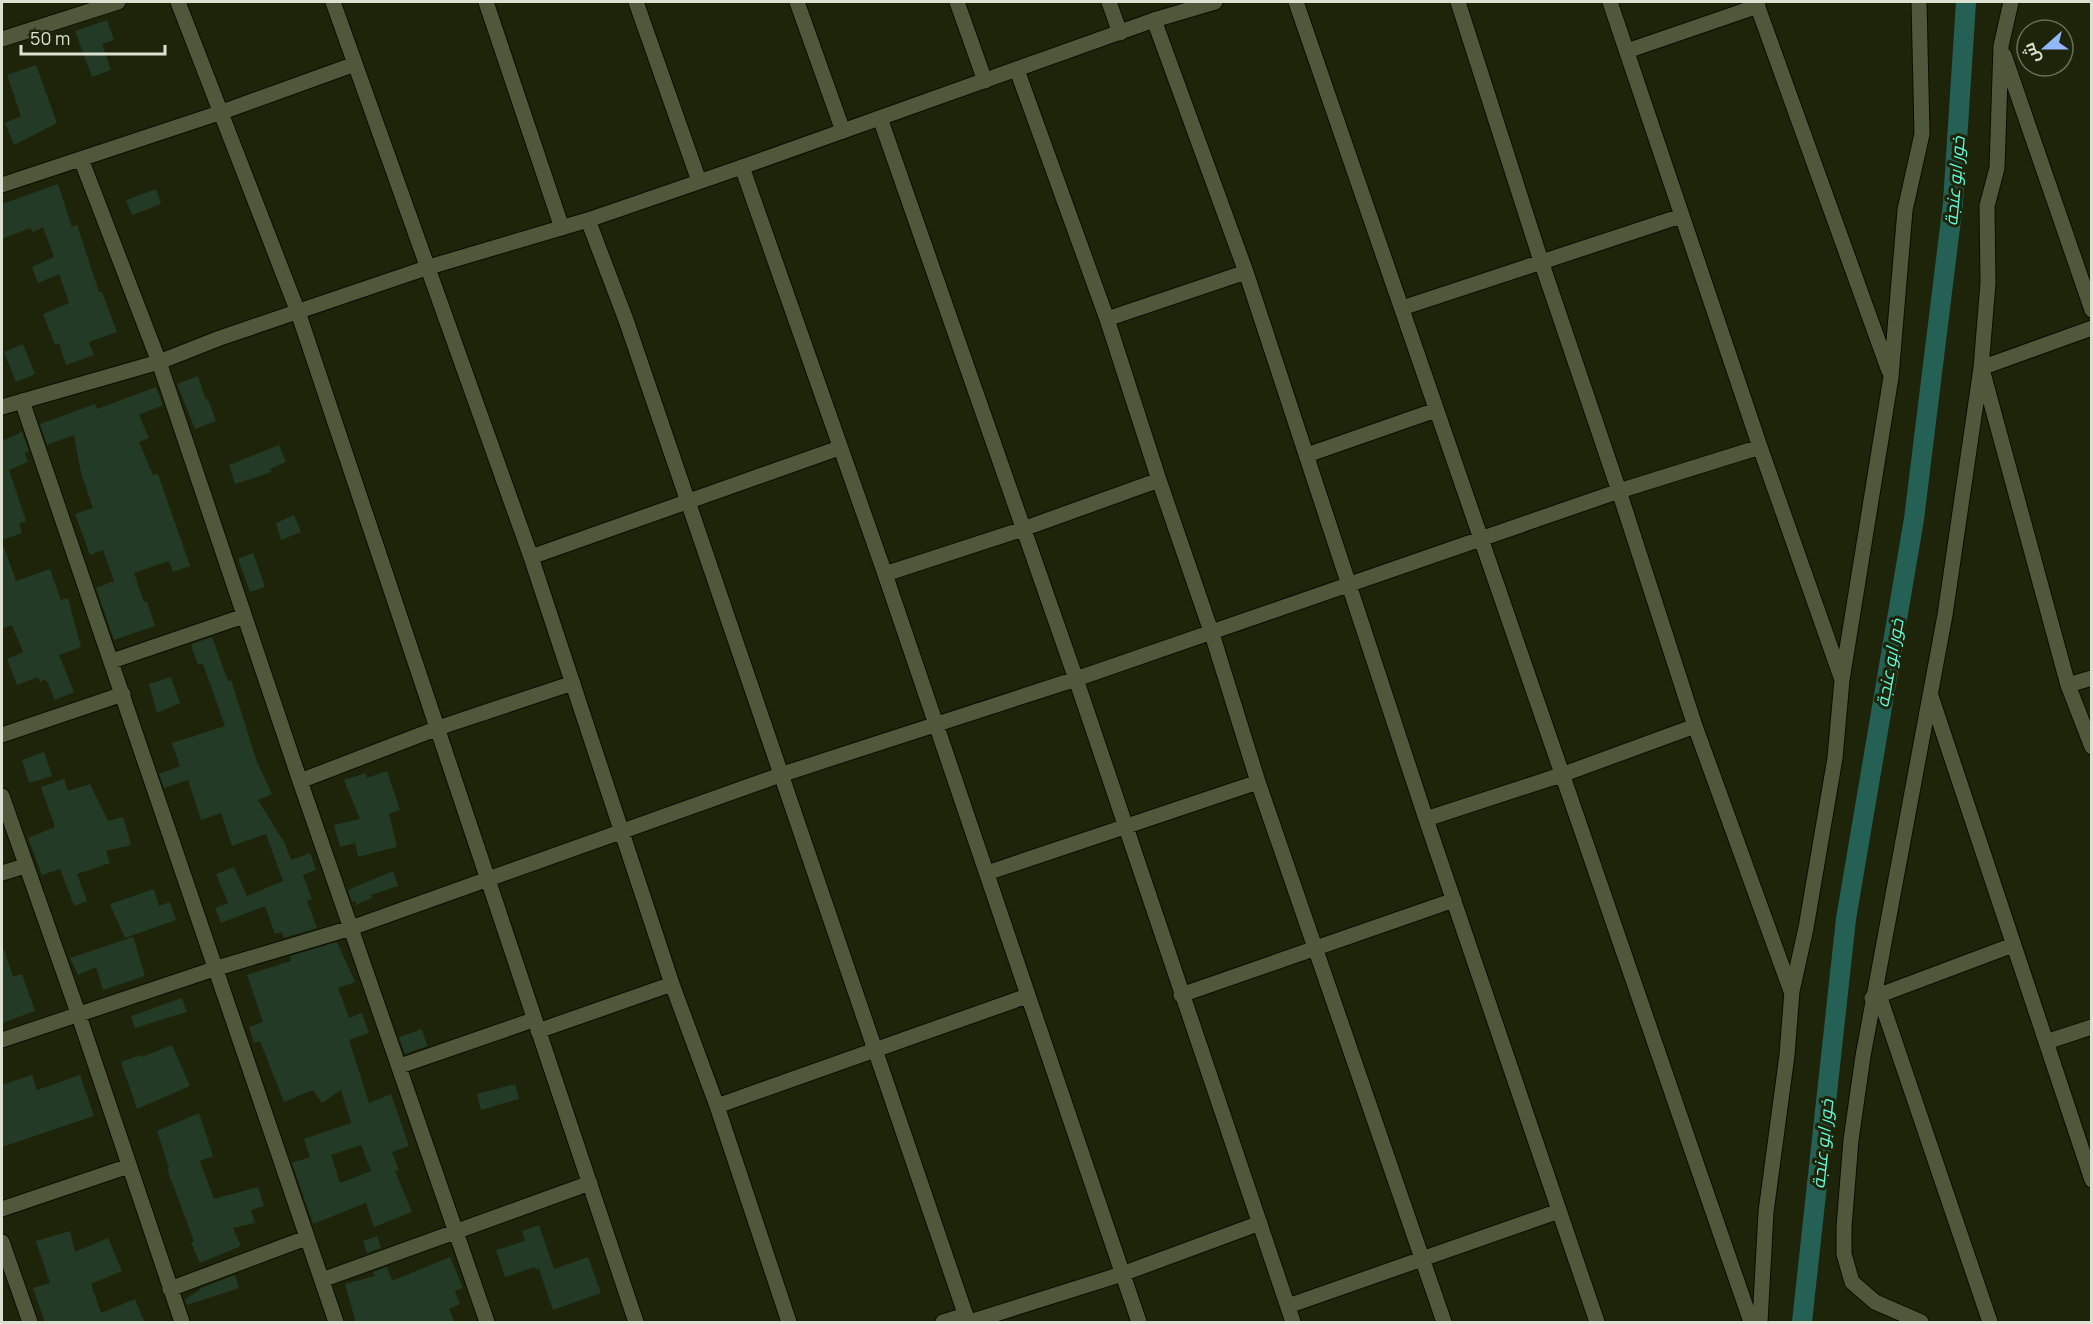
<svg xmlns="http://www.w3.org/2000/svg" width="2093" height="1324" font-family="Manrope,Cairo,sans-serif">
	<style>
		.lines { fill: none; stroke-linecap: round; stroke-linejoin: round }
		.canal { stroke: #246154; stroke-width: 20 }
		.building { fill: #223a26; fill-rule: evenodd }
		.minor-casing { stroke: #090d00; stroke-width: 17 }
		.tertiary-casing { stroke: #090d00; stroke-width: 17 }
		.minor { stroke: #50583b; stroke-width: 15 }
		.tertiary { stroke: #50583b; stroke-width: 15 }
		.labels { text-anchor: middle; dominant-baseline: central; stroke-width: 6; stroke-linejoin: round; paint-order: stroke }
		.water-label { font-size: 18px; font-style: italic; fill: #5cfadb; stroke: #1e2409 }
	</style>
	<rect width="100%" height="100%" fill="#1e2409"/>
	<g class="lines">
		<path class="canal" d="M1802,1322L1846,919L1914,519L1953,203L1966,2"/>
	</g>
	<path class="building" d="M107,20L114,40L102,44L111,70L92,77L75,31Z
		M36,65L57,123L14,145L5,123L21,116L7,75Z
		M58,184L72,227L77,225L99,292H102L117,332L89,342L94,355L66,365L59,343L55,345L43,314L69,303L59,274L38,283L32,267L54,257L43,227L33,232L30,228L2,239V204Z
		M156,189L161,204L132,215L126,200Z
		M23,344L35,374L16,382L4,352Z
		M198,376L206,400L208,399L216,421L195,429L177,384Z
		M156,387L163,405L139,415L149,438L139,442L153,475L158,474L190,566L173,572L169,561L134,573L144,602L147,601L155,626L114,640L96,588L114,581L103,550L90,555L75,514L93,508L81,473L74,435L47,445L40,424L95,404L97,409Z
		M22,432L29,451L25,453L28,462L9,470L26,521L19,523L22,533L2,540V441Z
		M279,445L286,462L270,469L272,472L235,484L229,465Z
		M294,515L301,532L281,540L276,523Z
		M4,547L16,581L50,569L61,600L68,598L81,647L59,655L74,692L55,700L46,679L40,682L38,677L17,685L7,659L23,652L12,625L2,629V548Z
		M253,553L265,587L250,592L238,559Z
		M212,637L228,681L231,680L257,762L272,794L258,800L284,842L291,860L310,853L316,870L303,875L312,899L307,901L317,928L284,938L282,932L275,934L265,906L221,923L215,908L228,903L216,874L234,867L247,896L283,881L266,834L232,846L221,813L201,820L188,780L164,788L159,774L180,766L172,743L225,726L203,664H198L192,649V644Z
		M171,677L180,703L157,713L149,684Z
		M44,752L52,776L29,783L22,760Z
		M387,771L400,810L389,814L397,847L358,857L355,843L340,847L334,825L360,819L344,780L366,773L367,778Z
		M64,779L68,791L90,784L108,821L123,817L131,845L106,851L110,863L77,874L87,901L74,906L60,869L42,875L28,838L55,827L41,787Z
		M393,871L398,886L371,895L372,898L356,905L355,901L352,902L348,890Z
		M154,889L159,906L170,902L176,920L125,938L110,904Z
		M133,937L145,976L103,990L96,967L78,975L70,958Z
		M337,942L355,982L338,988L349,1018L362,1013L369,1033L349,1040L369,1103L391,1094L409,1146L392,1152L399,1170L395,1171L412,1212L374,1227L366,1203L313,1224L292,1163L310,1157L304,1139L351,1123L341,1090L322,1103L313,1090L284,1102L260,1041L254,1043L249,1027L263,1022L247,975L291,961L290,956ZM361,1145L371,1171L340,1183L331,1155Z
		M4,949L13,977L22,974L35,1011L2,1023V950Z
		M182,998L187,1012L135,1028L131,1016Z
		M422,1029L427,1046L405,1054L399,1037Z
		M172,1045L190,1086L137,1109L121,1062L140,1055L142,1057Z
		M32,1075L37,1090L80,1075L94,1116L2,1147V1085Z
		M515,1084L519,1099L481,1110L477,1094Z
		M199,1113L213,1156L200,1161L214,1199L258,1187L264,1206L251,1210L255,1223L233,1228L241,1246L200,1263L191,1243L194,1241L167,1169L169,1168L157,1131Z
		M539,1225L554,1269L588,1257L601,1293L553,1310L539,1269L536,1270L535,1267L505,1277L496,1250L525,1241L522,1231Z
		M70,1231L75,1252L108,1238L122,1271L91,1284L101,1313L135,1299L145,1323H45L33,1288L50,1283L36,1241Z
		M377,1236L381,1248L367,1253L363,1241Z
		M450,1257L463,1288L455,1291L460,1304L449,1309L455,1323H356L345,1284L375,1276L373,1272L387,1267L392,1281Z
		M235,1275L239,1288L187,1305L185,1300L203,1287Z"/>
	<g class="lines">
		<defs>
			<path id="minor" d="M178,2L298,312L636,1322
				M333,2L531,557L672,984L717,1106L789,1322
				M486,2L562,228
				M636,2L699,181
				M797,2L843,131
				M957,2L985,81
				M1109,2L1120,33
				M1296,2L1751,1322
				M1458,2L1541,261L1619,491L1695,726L1791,991
				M1610,2L1760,447L1841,677
				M1756,2L1889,371
				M1154,20L1246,272L1426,819L1597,1322
				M2,39L118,2
				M1627,51L1758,6
				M2004,55L2092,310
				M1017,70L1107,319L1159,480L1212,634L1258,782L1444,1322
				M880,118L1076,679L1293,1322
				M81,159L159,362L300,781L487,1322
				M742,167L885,574L1139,1322
				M2,185L222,112L355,64
				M1402,308L1681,216
				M1107,319L1246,272
				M1981,368L2092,328
				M1983,373L2068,685L2092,747
				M22,401L336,1322
				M1307,455L1436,410
				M531,557L839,448
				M885,574L1023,529L1159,480
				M112,661L244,616
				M2068,685L2092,678
				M1931,696L2092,1180
				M2,735L123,694
				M300,781L438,728L573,683
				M2,796L78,1013L182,1322
				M1426,819L1564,774L1695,726
				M2,873L25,866
				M987,873L1258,782
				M1181,995L1454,900
				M1879,995L1990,1322
				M1872,998L2013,945
				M538,1031L672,984
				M2,1040L214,969L351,928L783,774L1076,679L1619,491L1760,447
				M2046,1042L2092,1027
				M400,1066L533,1020
				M717,1106L1027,996
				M2,1209L129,1166
				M2,1242L30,1322
				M322,1280L590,1183
				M170,1289L306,1238
				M1288,1306L1559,1211
				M943,1322L966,1315
				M970,1322L1122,1274L1260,1223
				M1760,1322L1766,1212L1787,1055L1792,991L1806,928L1835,758L1842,680L1891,377L1905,210L1922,134L1919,2
				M1921,1322L1875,1302L1852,1282L1844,1254V1227L1851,1140L1863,1056L1945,615L1981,368L1988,283L1987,206L1997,168L2001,46L2011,2"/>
			<path id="tertiary" d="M588,220L742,167L1154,20L1215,2
				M2,407L159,362L220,338L429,267L588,220L626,320L968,1322"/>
		</defs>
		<use href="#minor" class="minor-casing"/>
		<use href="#tertiary" class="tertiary-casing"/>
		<use href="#minor" class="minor"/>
		<use href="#tertiary" class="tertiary"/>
	</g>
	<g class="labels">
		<g class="water-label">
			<text transform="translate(1954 181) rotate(-85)">خور ابو عنجة</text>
			<text transform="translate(1889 663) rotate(-80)">خور ابو عنجة</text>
			<text transform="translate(1822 1144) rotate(-84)">خور ابو عنجة</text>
		</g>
	</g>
	<rect width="2093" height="1324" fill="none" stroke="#dce0d0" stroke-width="6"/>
	<g transform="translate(2045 48) rotate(249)"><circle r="28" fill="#1e2409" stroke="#6a6f59" stroke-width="1.5"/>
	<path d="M0-4.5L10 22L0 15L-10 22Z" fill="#93b7fd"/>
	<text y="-9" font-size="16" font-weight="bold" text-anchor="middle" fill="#dce0d0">ش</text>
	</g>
	<path d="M21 45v9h144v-9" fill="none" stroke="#dce0d0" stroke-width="3"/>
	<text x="30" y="45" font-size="18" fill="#dce0d0" stroke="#1e2409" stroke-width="4.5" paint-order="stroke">50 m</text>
</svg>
